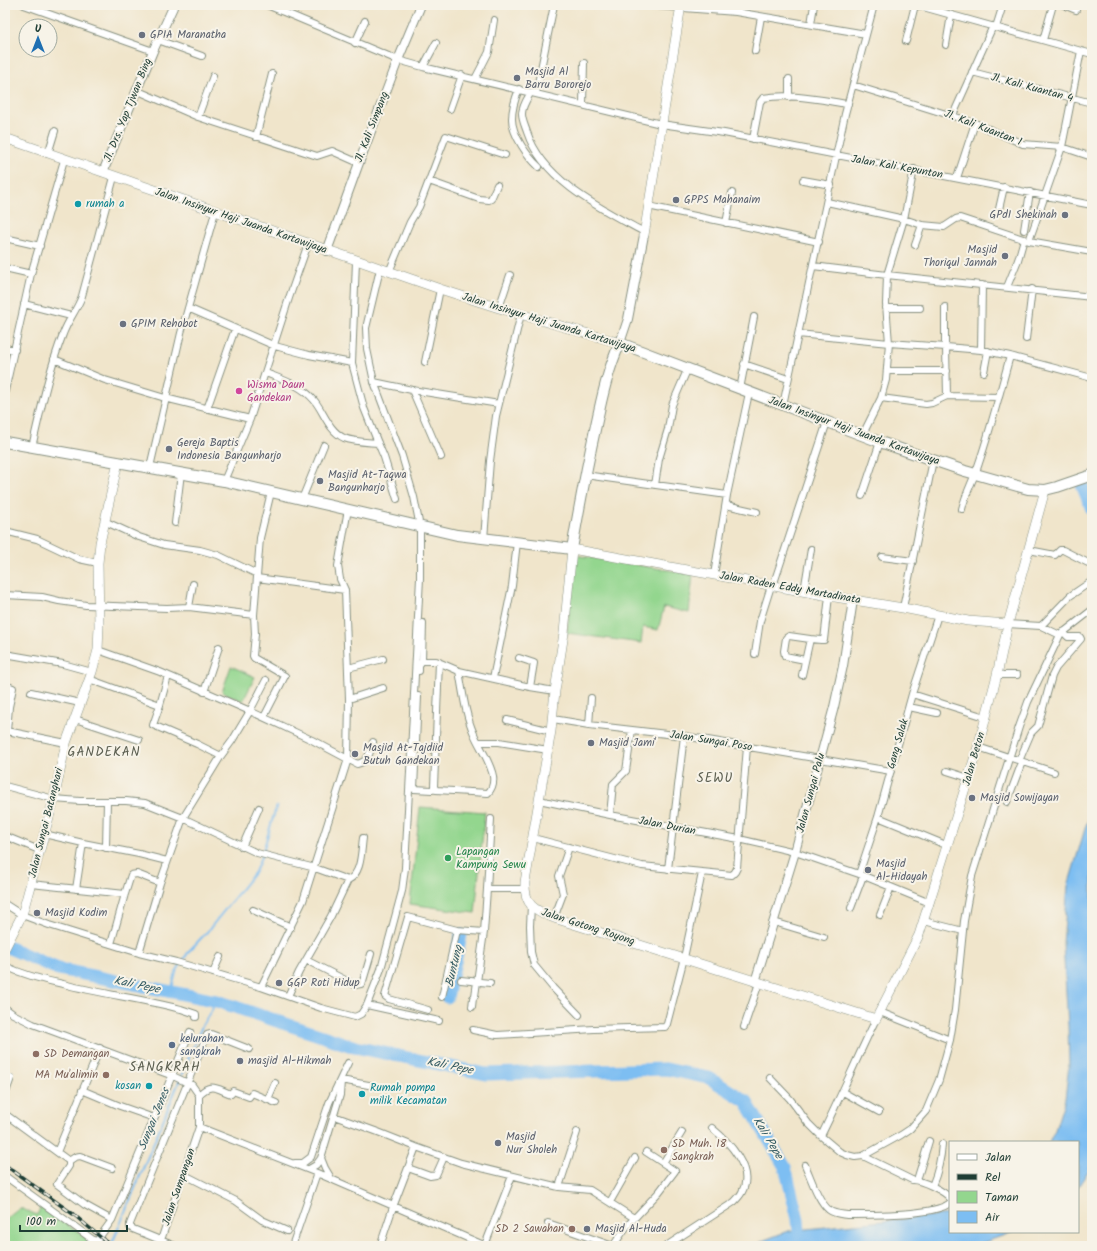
<svg xmlns="http://www.w3.org/2000/svg" width="1097" height="1251" font-family="Kalam,sans-serif">
	<style>
		.green { fill: #93d68e; stroke: #598a61 }
		.water { fill: #7dbef2; stroke: #4e7e93 }
		.lines { fill: none; stroke-linecap: round; stroke-linejoin: round }
		.stream { stroke: #7dbef2; stroke-width: 2 }
		.river { stroke: #7dbef2; stroke-width: 13 }
		.minor-casing { stroke: #889180; stroke-width: 8 }
		.tertiary-casing { stroke: #889180; stroke-width: 10 }
		.secondary-casing { stroke: #889180; stroke-width: 10 }
		.primary-casing { stroke: #889180; stroke-width: 12 }
		.minor { stroke: #fff; stroke-width: 6 }
		.tertiary { stroke: #fff; stroke-width: 8 }
		.secondary { stroke: #fff; stroke-width: 9 }
		.primary { stroke: #fff; stroke-width: 10 }
		.rail-casing { stroke: #1f3d34; stroke-width: 3.5 }
		.rail { stroke: #f7f3e8; stroke-width: 2; stroke-dasharray: 6; stroke-linecap: butt }
		.worship-dot { fill: #6b7280; stroke: #f7f3e8; stroke-width: 1.5 }
		.culture-dot { fill: #0f9aa8; stroke: #f7f3e8; stroke-width: 1.5 }
		.hotel-dot { fill: #d1479c; stroke: #f7f3e8; stroke-width: 1.5 }
		.leisure-dot { fill: #2e9e5b; stroke: #f7f3e8; stroke-width: 1.5 }
		.service-dot { fill: #5c6f8a; stroke: #f7f3e8; stroke-width: 1.5 }
		.education-dot { fill: #8d6e63; stroke: #f7f3e8; stroke-width: 1.5 }
		.labels { text-anchor: middle; dominant-baseline: central; stroke-width: 4; stroke-linejoin: round; paint-order: stroke }
		.worship-label { font-size: 11px; fill: #5b616d; stroke: #f7f3e8; text-anchor: start }
		.street-label { font-size: 11px; fill: #1f3d34; stroke: #f7f3e8 }
		.culture-label { font-size: 11px; fill: #0d838f; stroke: #f7f3e8; text-anchor: start }
		.hotel-label { font-size: 11px; fill: #b23c85; stroke: #f7f3e8; text-anchor: start }
		.leisure-label { font-size: 11px; fill: #27864d; stroke: #f7f3e8; text-anchor: start }
		.service-label { font-size: 11px; fill: #4e5e75; stroke: #f7f3e8; text-anchor: start }
		.education-label { font-size: 11px; fill: #785e54; stroke: #f7f3e8; text-anchor: start }
		.water-label { font-size: 12px; font-style: italic; fill: #365d64; stroke: #f7f3e8 }
		.quarter-label { font-size: 13px; letter-spacing: 1px; fill: #5d6052; stroke: #f7f3e8 }
	</style>
	<rect width="100%" height="100%" fill="#f7f3e8"/>
	<filter id="ink" filterUnits="userSpaceOnUse"><feTurbulence type="fractalNoise" baseFrequency=".025" numOctaves="2"/><feDisplacementMap in="SourceGraphic" scale="8" xChannelSelector="R" yChannelSelector="G"/><feConvolveMatrix kernelMatrix="1 2 1 2 8 2 1 2 1" color-interpolation-filters="sRGB"/></filter>
	<filter id="wash" filterUnits="userSpaceOnUse"><feTurbulence type="fractalNoise" baseFrequency=".012" numOctaves="4" result="noise"/><feDisplacementMap in="SourceGraphic" scale="16" xChannelSelector="R" yChannelSelector="G"/><feGaussianBlur stdDeviation="0.9" result="paint"/><feColorMatrix in="noise" values="0 0 0 0 0 0 0 0 0 0 0 0 0 0 0 0 0 1.4 0 .05"/><feComposite in="paint" operator="in"/></filter>
	<g filter="url(#wash)">
		<rect width="100%" height="100%" fill="#f0e5cb"/>
		<path class="green" d="M574,555L693,574L689,613L664,607L658,630L643,627L641,643L567,633Z
			M231,666L255,677L243,701L222,692Z
			M420,807L485,812L475,913L410,904Z
			M41,1206L89,1240L87,1246H5V1220L20,1208L37,1215Z"/>
		<path class="water" d="M1092,814V1165L1078,1187V1142H1049L1055,1130L1065,1099L1069,1065L1068,1025L1063,943L1068,886L1087,822Z
			M950,1214V1232H1013L974,1246H756L762,1241L788,1231Z"/>
		<g class="lines">
			<path class="stream" d="M171,992L176,972L189,951L207,932L255,872C265,851 269,827 277,806
				M111,1246L202,1026L217,1001"/>
			<path class="river" d="M1082,485L1092,509
				M5,946L58,969L217,1001L355,1047L486,1074L666,1069L709,1078L746,1101L785,1167L798,1219L800,1246
				M447,997L461,935"/>
		</g>
	</g>
	<g filter="url(#ink)">
		<g class="lines">
			<defs>
				<path id="minor" d="M24,5L153,51
					M267,5L398,60L423,67L661,124L724,133L1092,205
					M644,5L736,12L866,34
					M916,5L1092,54
					M1064,5L1076,10
					M281,11L286,5
					M811,24L814,5
					M996,27L1003,5
					M158,40L202,56
					M1043,40L1053,5
					M906,41L915,5
					M355,43L365,21
					M946,45L951,15
					M755,51L761,17
					M423,67L436,43
					M972,72L1092,103
					M475,79L489,52L494,20
					M853,85L975,123L1023,144L1062,147L1092,157
					M519,89C515,99 512,109 512,119C512,135 528,157 539,167
					M136,90L198,117L317,156L332,151L359,163
					M531,92C527,99 522,106 522,114C522,120 525,126 527,132C543,181 602,209 644,232
					M536,93L554,5
					M789,97V79
					M583,104L584,63
					M450,109L462,75
					M953,115L993,26
					M198,117L213,76
					M256,137L272,74
					M753,139L760,102L763,98C791,93 821,100 848,104
					M48,154L55,131
					M914,169L904,219L922,225L915,245
					M957,178L975,123
					M803,180L831,185
					M429,181L479,199L489,200L491,199L497,185
					M827,202L904,219L887,275L886,304L889,343L886,380L881,398L862,436
					M648,206L819,242
					M999,209L1004,187
					M726,223L732,193
					M922,225L944,227L956,219L960,218L1029,241L1092,252
					M1024,230L1030,192
					M5,238L40,246
					M1029,241L1062,147L1081,51
					M813,266L887,275L1092,297
					M5,268L31,274
					M389,272L410,222L419,207L446,136L505,155
					M1007,287L1018,260L1024,239
					M24,304L71,316
					M945,307V347
					M188,308L275,346L309,355L352,363L356,261
					M499,308L510,275
					M886,308H920
					M798,334L889,343L946,347
					M1026,339L1032,289
					M5,348L15,350
					M981,350L982,285
					M54,359L105,380L165,398L250,419L289,298L308,244
					M425,362L440,289
					M352,363L364,408L378,443L384,457L397,499
					M744,364L788,379
					M887,371H947
					M984,372L988,351
					M266,373C283,380 301,385 314,400C324,412 328,430 344,438C354,442 367,442 378,443
					M374,382L412,390L499,404
					M740,389L754,317
					M412,390L441,457
					M5,391L31,274L64,160
					M947,396L946,347L981,350L1010,356
					M881,398L926,404L932,403L947,396L999,397
					M783,405L845,114L874,5
					M207,409L235,329
					M32,447C41,409 49,370 63,334C68,320 77,310 82,296L114,177
					M150,467L181,333L215,212
					M585,475L727,495
					M224,481L250,419
					M655,485L659,459L668,429L672,405L688,368
					M862,496L880,442
					M302,499L324,445
					M726,505L757,512
					M962,509C966,492 974,479 979,463C991,428 1000,392 1010,356L1092,378
					M104,521L139,537L164,545L200,550L218,555L257,574
					M175,523L181,473
					M5,531L37,539L79,559L98,563
					M484,539L490,461L496,416L521,314
					M1029,550L1055,555L1060,550H1063L1092,565
					M882,557L913,561
					M714,575L727,495L749,393
					M257,578L345,590
					M773,586L827,422
					M804,591L811,549
					M5,595L42,597L59,601L86,605L167,608L189,607L254,615
					M189,607L193,584
					M903,608L933,460
					M1008,624L1041,626L1060,635
					M1041,626L1070,596L1092,581
					M98,650L160,672L250,711L312,740L357,764C370,761 369,753 373,742
					M5,654L63,664L92,672
					M755,654L760,621L771,586
					M519,658L534,663L530,687
					M805,660L785,656L784,651L786,638L789,636L810,639
					M422,661H436L459,671L530,687L555,691
					M439,662L434,787L436,790L488,793C493,788 494,783 493,776C490,761 480,748 474,734C465,714 463,692 459,671
					M348,668L383,659
					M419,671V665L422,661L423,623
					M802,675L810,639L821,640H824L829,596
					M997,675H1017
					M168,676L160,705L153,725L197,744L221,756
					M493,678L512,586L517,542
					M89,679L160,705
					M5,685L13,688L9,707L7,731L66,743
					M31,692L80,703
					M204,692L219,647
					M912,694L985,717
					M418,696L414,789L432,790L435,789
					M349,699L383,688
					M909,707L937,713
					M264,717L285,676L254,658L253,656L255,634L254,615L260,538L271,492
					M75,719L139,740
					M553,719L589,725L684,736L891,771
					M507,720L551,731
					M589,725L591,698
					M478,742H499L548,750
					M978,747L1054,772
					M1019,761L1031,733L1038,726L1052,676L1056,668L1081,639L1080,637H1068L1063,632
					M947,771L969,778
					M5,786L54,799L80,801H126L145,803L183,818L257,853L315,868L348,880
					M539,800L610,815L739,839L795,852L859,874L930,903
					M1007,802L1022,762
					M610,815L613,784L626,771L632,730
					M878,817L946,845
					M44,834L83,843L139,854L167,861
					M5,836L39,850
					M533,838L642,866L732,875L735,872L737,868L747,747
					M242,847L259,808
					M106,848L107,801
					M668,869L684,736
					M859,874L878,817L912,694L938,615
					M31,884L125,894
					M76,889L83,843
					M487,889L491,819
					M5,904L22,915L49,925L139,953L176,962L261,987L321,1008L355,1017L361,1014L367,1005L381,969L402,891L405,868L420,578V527L414,497L402,456L374,382L367,349L366,328L380,269
					M531,905L530,926L531,952L534,965L553,988L579,1015
					M851,908L863,876
					M253,910L291,927
					M880,915L891,887
					M554,918L563,894L559,876L569,847
					M924,921L963,931
					M774,922L824,937
					M111,944L125,894L131,875L137,874L160,883
					M139,953L160,883L183,818L221,756L232,741L250,711L266,680
					M306,960L355,985L361,984L363,981L371,954
					M5,966C24,975 43,980 63,984C102,994 142,999 181,1009L196,1014V1017
					M213,973L220,957
					M461,980L490,983
					M261,987L303,901L348,759L349,699L345,590L340,579L338,566L348,509
					M288,996L299,972L331,916L348,880C362,874 361,851 363,838
					M442,997L457,930
					M367,1005L439,1021
					M472,1007L473,998L475,996L484,932L487,889H525
					M5,1008L13,1014L33,1024L173,1076L192,1085L199,1095V1127L159,1246
					M428,1010L389,999L385,996L408,917L457,930L484,932
					M880,1012L950,1040
					M744,1027L759,983
					M473,1030L497,1035L594,1029L665,1027L667,1024L684,958L702,873
					M770,1078L790,1099L808,1123L821,1136L840,1152L847,1155L855,1157L863,1156L901,1135L910,1129L926,1111L939,1080L950,1040L955,1010L964,921L972,876L1019,727L1028,702L1060,635L1092,610
					M341,1080L374,1086
					M82,1090L120,1106L154,1118
					M843,1092L879,1112
					M5,1095L11,1078
					M199,1095C211,1082 217,1089 231,1094L233,1091L249,1097L252,1093L276,1103
					M268,1099L275,1083
					M5,1114L69,1161
					M334,1116L378,1132L416,1147L461,1163L559,1187L590,1190L634,1218
					M199,1127L317,1173L486,1246
					M821,1136C840,1098 857,1058 876,1019
					M57,1152L100,1048
					M863,1156L912,1180C922,1180 944,1191 950,1198
					M321,1158L325,1168L331,1178
					M69,1161V1166L57,1184L85,1205L112,1220
					M69,1161L75,1157L80,1156L112,1168
					M295,1163H303L311,1157L329,1103L348,1063
					M663,1163L682,1132
					M805,1165C811,1178 818,1201 829,1210C834,1214 841,1214 847,1215C870,1215 934,1216 950,1203
					M408,1168L430,1176L436,1175L444,1157
					M309,1169L316,1165L321,1158L340,1095L341,1081
					M183,1174L236,1201L262,1220L287,1231
					M5,1176L96,1242L112,1220L190,1032
					M917,1180L929,1141
					M932,1186C938,1172 941,1159 942,1144
					M559,1187L577,1132
					M610,1202L635,1158
					M548,1223L613,1246
					M485,1245L512,1176
					M175,1246L133,1229L130,1227V1224L207,1035L211,1034L249,1049
					M292,1246L317,1173
					M380,1246L393,1207L416,1147
					M613,1246L627,1226L659,1192L675,1171L646,1152
					M666,1246L734,1202C737,1199 740,1196 742,1192C755,1169 728,1141 712,1128"/>
				<path id="tertiary" d="M103,172L153,51L174,5
					M327,251L359,163L398,60L421,5
					M620,343L628,319L644,235
					M755,982L795,852L834,707L843,666L853,600"/>
				<path id="secondary" d="M5,138L440,289L499,308L620,343
					M644,235L681,5
					M1008,624L968,621L903,608L829,596L572,549L564,633L555,691L551,731L525,882C524,906 535,910 554,918L876,1019L919,935L978,747L997,675L1008,624L1045,490
					M5,948L22,915L25,904L54,799L66,743L92,672L98,650L99,626L98,563L100,543L118,462"/>
				<path id="primary" d="M5,442L224,481L457,535L572,549C579,508 587,466 596,425C602,397 608,369 620,343L880,442L965,471L1028,489L1045,490L1057,487L1092,475"/>
			</defs>
			<use href="#minor" class="minor-casing"/>
			<use href="#tertiary" class="tertiary-casing"/>
			<use href="#secondary" class="secondary-casing"/>
			<use href="#primary" class="primary-casing"/>
			<use href="#minor" class="minor"/>
			<use href="#tertiary" class="tertiary"/>
			<use href="#secondary" class="secondary"/>
			<use href="#primary" class="primary"/>
			<defs>
				<path id="rail" d="M5,1165L73,1214L111,1246"/>
			</defs>
			<use href="#rail" class="rail-casing"/>
			<use href="#rail" class="rail"/>
		</g>
	</g>
	<g class="worship-dot">
		<circle cx="142" cy="35" r="4"/>
		<circle cx="517" cy="78" r="4"/>
		<circle cx="676" cy="200" r="4"/>
		<circle cx="1065" cy="215" r="4"/>
		<circle cx="1005" cy="256" r="4"/>
		<circle cx="123" cy="324" r="4"/>
		<circle cx="169" cy="449" r="4"/>
		<circle cx="320" cy="481" r="4"/>
		<circle cx="591" cy="743" r="4"/>
		<circle cx="355" cy="754" r="4"/>
		<circle cx="972" cy="798" r="4"/>
		<circle cx="868" cy="870" r="4"/>
		<circle cx="37" cy="913" r="4"/>
		<circle cx="279" cy="983" r="4"/>
		<circle cx="240" cy="1061" r="4"/>
		<circle cx="498" cy="1143" r="4"/>
		<circle cx="587" cy="1229" r="4"/>
	</g>
	<g class="culture-dot">
		<circle cx="78" cy="204" r="4"/>
		<circle cx="149" cy="1086" r="4"/>
		<circle cx="362" cy="1094" r="4"/>
	</g>
	<circle class="hotel-dot" cx="239" cy="391" r="4"/>
	<circle class="leisure-dot" cx="448" cy="858" r="4"/>
	<circle class="service-dot" cx="172" cy="1045" r="4"/>
	<g class="education-dot">
		<circle cx="36" cy="1054" r="4"/>
		<circle cx="106" cy="1075" r="4"/>
		<circle cx="664" cy="1150" r="4"/>
		<circle cx="572" cy="1229" r="4"/>
	</g>
	<g class="labels">
		<g class="worship-label">
			<text x="150" y="35">GPIA Maranatha</text>
			<text x="525" y="72">Masjid Al<tspan x="525" dy="13">Barru Bororejo</tspan></text>
			<text x="684" y="200">GPPS Mahanaim</text>
			<text x="1057" y="215" text-anchor="end">GPdI Shekinah</text>
			<text x="997" y="250" text-anchor="end">Masjid<tspan x="997" dy="13">Thoriqul Jannah</tspan></text>
			<text x="131" y="324">GPIM Rehobot</text>
			<text x="177" y="443">Gereja Baptis<tspan x="177" dy="13">Indonesia Bangunharjo</tspan></text>
			<text x="328" y="475">Masjid At-Taqwa<tspan x="328" dy="13">Bangunharjo</tspan></text>
			<text x="599" y="743">Masjid Jami'</text>
			<text x="363" y="748">Masjid At-Tajdiid<tspan x="363" dy="13">Butuh Gandekan</tspan></text>
			<text x="980" y="798">Masjid Sowijayan</text>
			<text x="876" y="864">Masjid<tspan x="876" dy="13">Al-Hidayah</tspan></text>
			<text x="45" y="913">Masjid Kodim</text>
			<text x="287" y="983">GGP Roti Hidup</text>
			<text x="248" y="1061">masjid Al-Hikmah</text>
			<text x="506" y="1137">Masjid<tspan x="506" dy="13">Nur Sholeh</tspan></text>
			<text x="595" y="1229">Masjid Al-Huda</text>
		</g>
		<g class="street-label">
			<text transform="translate(1032 88) rotate(15)">Jl. Kali Kuantan 4</text>
			<text transform="translate(128 110) rotate(-68)">Jl. Drs. Yap Tjwan Bing</text>
			<text transform="translate(372 127) rotate(-69)">Jl. Kali Simpang</text>
			<text transform="translate(983 128) rotate(21)">Jl. Kali Kuantan 1</text>
			<text transform="translate(897 167) rotate(10)">Jalan Kali Kepunton</text>
			<text transform="translate(241 221) rotate(19)">Jalan Insinyur Haji Juanda Kartawijaya</text>
			<text transform="translate(549 323) rotate(17)">Jalan Insinyur Haji Juanda Kartawijaya</text>
			<text transform="translate(854 431) rotate(20)">Jalan Insinyur Haji Juanda Kartawijaya</text>
			<text transform="translate(790 588) rotate(10)">Jalan Raden Eddy Martadinata</text>
			<text transform="translate(711 741) rotate(9)">Jalan Sungai Poso</text>
			<text transform="translate(898 744) rotate(-74)">Gang Salak</text>
			<text transform="translate(974 759) rotate(-74)">Jalan Beton</text>
			<text transform="translate(811 793) rotate(-75)">Jalan Sungai Palu</text>
			<text transform="translate(46 823) rotate(-76)">Jalan Sungai Batanghari</text>
			<text transform="translate(667 826) rotate(11)">Jalan Durian</text>
			<text transform="translate(588 927) rotate(18)">Jalan Gotong Royong</text>
			<text transform="translate(179 1187) rotate(-71)">Jalan Sampangan</text>
		</g>
		<g class="culture-label">
			<text x="86" y="204">rumah a</text>
			<text x="141" y="1086" text-anchor="end">kosan</text>
			<text x="370" y="1088">Rumah pompa<tspan x="370" dy="13">milik Kecamatan</tspan></text>
		</g>
		<g class="hotel-label">
			<text x="247" y="385">Wisma Daun<tspan x="247" dy="13">Gandekan</tspan></text>
		</g>
		<g class="leisure-label">
			<text x="456" y="852">Lapangan<tspan x="456" dy="13">Kampung Sewu</tspan></text>
		</g>
		<g class="service-label">
			<text x="180" y="1039">kelurahan<tspan x="180" dy="13">sangkrah</tspan></text>
		</g>
		<g class="education-label">
			<text x="44" y="1054">SD Demangan</text>
			<text x="98" y="1075" text-anchor="end">MA Mu'alimin</text>
			<text x="672" y="1144">SD Muh. 18<tspan x="672" dy="13">Sangkrah</tspan></text>
			<text x="564" y="1229" text-anchor="end">SD 2 Sawahan</text>
		</g>
		<g class="water-label">
			<text transform="translate(454 966) rotate(-77)">Buntung</text>
			<text transform="translate(137 985) rotate(12)">Kali Pepe</text>
			<text transform="translate(450 1066) rotate(12)">Kali Pepe</text>
			<text transform="translate(154 1119) rotate(-68)">Sungai Jenes</text>
			<text transform="translate(768 1138) rotate(59)">Kali Pepe</text>
		</g>
		<g class="quarter-label">
			<text x="104" y="752">GANDEKAN</text>
			<text x="715" y="778">SEWU</text>
			<text x="165" y="1067">SANGKRAH</text>
		</g>
	</g>
	<rect width="1097" height="1251" fill="none" stroke="#f7f3e8" stroke-width="20"/>
	<rect x="949" y="1141" width="130" height="92" fill="#f7f3e8" stroke="#a1aaa0"/>
	<rect x="957" y="1154" width="20" height="6" fill="#ffffff" stroke="#a1aaa0"/>
	<text x="985" y="1161" font-size="12" fill="#1f3d34">Jalan</text>
	<rect x="957" y="1174" width="20" height="6" fill="#1f3d34" stroke="#a1aaa0"/>
	<text x="985" y="1181" font-size="12" fill="#1f3d34">Rel</text>
	<rect x="957" y="1191" width="20" height="12" fill="#93d68e" stroke="#a1aaa0"/>
	<text x="985" y="1201" font-size="12" fill="#1f3d34">Taman</text>
	<rect x="957" y="1211" width="20" height="12" fill="#7dbef2" stroke="#a1aaa0"/>
	<text x="985" y="1221" font-size="12" fill="#1f3d34">Air</text>
	<g transform="translate(38 38)"><circle r="19" fill="#f7f3e8" stroke="#a1aaa0"/>
	<path d="M0-3L7 15L0 10L-7 15Z" fill="#1f6fb2"/>
	<text y="-6" font-size="11" font-weight="bold" text-anchor="middle" fill="#1f3d34">U</text>
	</g>
	<path d="M20 1225v6h107v-6" fill="none" stroke="#1f3d34" stroke-width="2"/>
	<text x="26" y="1225" font-size="12" fill="#1f3d34" stroke="#f7f3e8" stroke-width="3" paint-order="stroke">100 m</text>
</svg>
